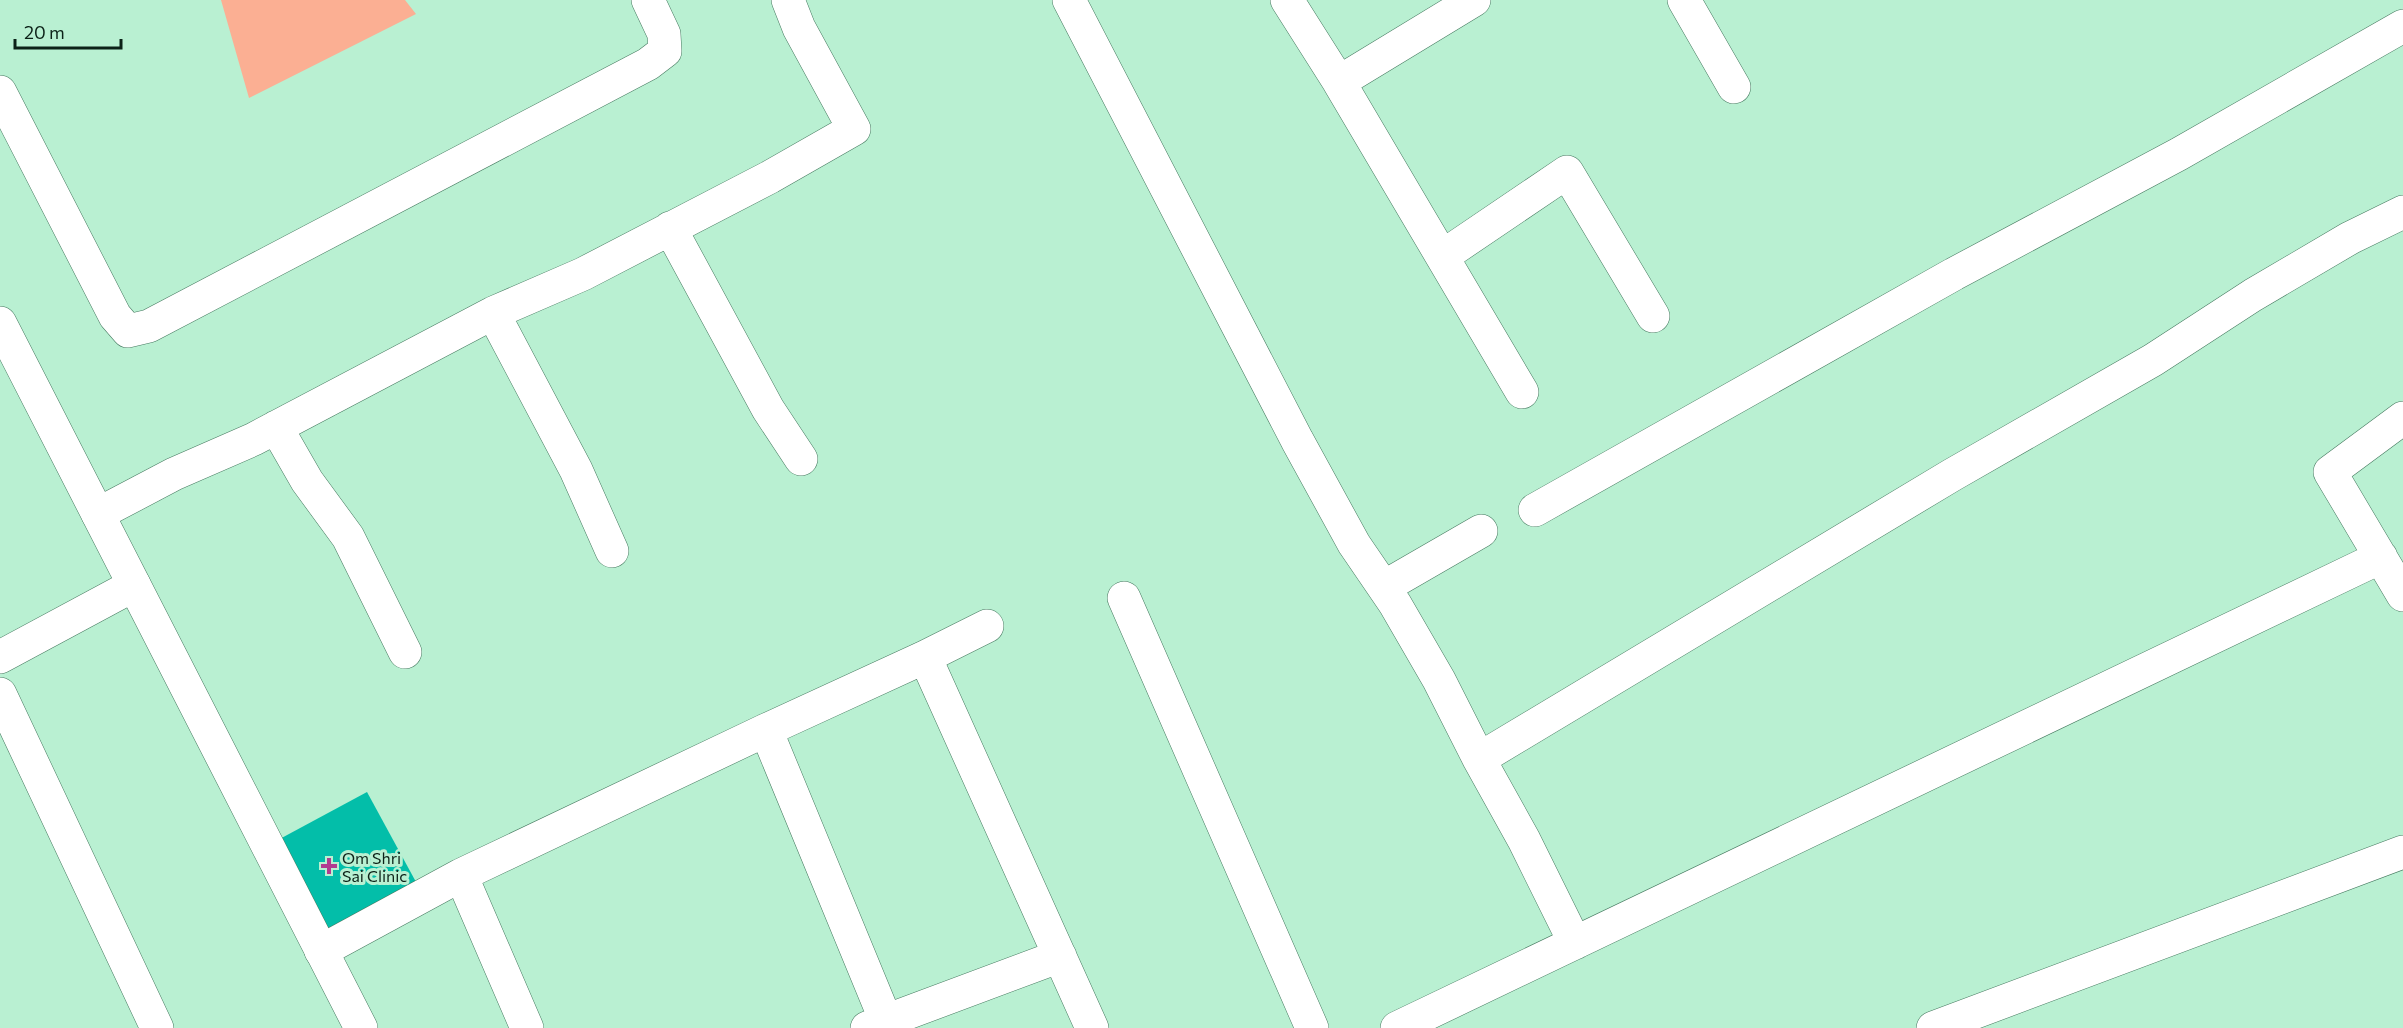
<svg xmlns="http://www.w3.org/2000/svg" width="2403" height="1028" viewBox="0 0 2403 1028" font-family="Commissioner,sans-serif">
<rect width="100%" height="100%" fill="#b9f0d2"/>
<path fill="#fbaf93" d="M221,0H405L416,14L249,98Z"/>
<path fill="#03bea9" d="M367,792L416,882L324,931L276,841Z"/>
<g fill="none" stroke-linecap="round" stroke-linejoin="round">
<g stroke="#467a60" stroke-width="34">
<path id="street" d="M1069,0L1297,440L1354,544L1395,604L1439,680L1479,759
M1287,0L1339,82L1522,392
M1684,0L1734,87
M1339,82L1474,0
M0,92L115,316L128,331L149,326L648,64L665,51L664,34L648,0
M670,228L768,409L801,459
M1443,256L1567,172L1653,316
M493,313L576,470L612,551
M2403,418L2330,472L2403,595
M276,427L307,481L348,537L405,652
M1535,510L1954,274L2179,154L2403,26
M98,514L174,474L254,439L493,313L583,274L770,177L854,129L799,28L788,0
M1384,587L1481,531
M1124,598L1312,1028
M0,657L134,585
M925,657L1092,1028
M0,694L157,1028
M766,730L886,1021
M461,875L527,1028
M1575,943L1524,840L1479,759L1952,475L2153,360L2253,295L2350,238L2403,212
M321,951L461,875L766,730L925,657L987,626
M867,1028L1060,956
M1397,1028L2381,557
M1933,1028L2403,852"/>
</g>
<g stroke="#467a60" stroke-width="34">
<path id="secondary" d="M0,323L361,1028"/>
</g>
<use href="#street" stroke="#fff" stroke-width="33"/>
<use href="#secondary" stroke="#fff" stroke-width="33"/>
</g>
<path fill="#b23b90" stroke="#b9f0d2" stroke-width="2" d="M326 857h6v6h6v6h-6v6h-6v-6h-6v-6h6z"/>
<g text-anchor="middle" dominant-baseline="central" stroke-width="6" stroke-linejoin="round" paint-order="stroke">
<g font-size="16" fill="#0c2218" stroke="#b9f0d2" text-anchor="start">
<text x="342" y="857">Om Shri<tspan x="342" dy="18">Sai Clinic</tspan></text>
</g>
</g>
<path d="M15 39v9h106v-9" fill="none" stroke="#0c2218" stroke-width="3"/>
<text x="24" y="39" font-size="18" fill="#0c2218" stroke="#b9f0d2" stroke-width="4.5" paint-order="stroke">20 m</text>
</svg>
